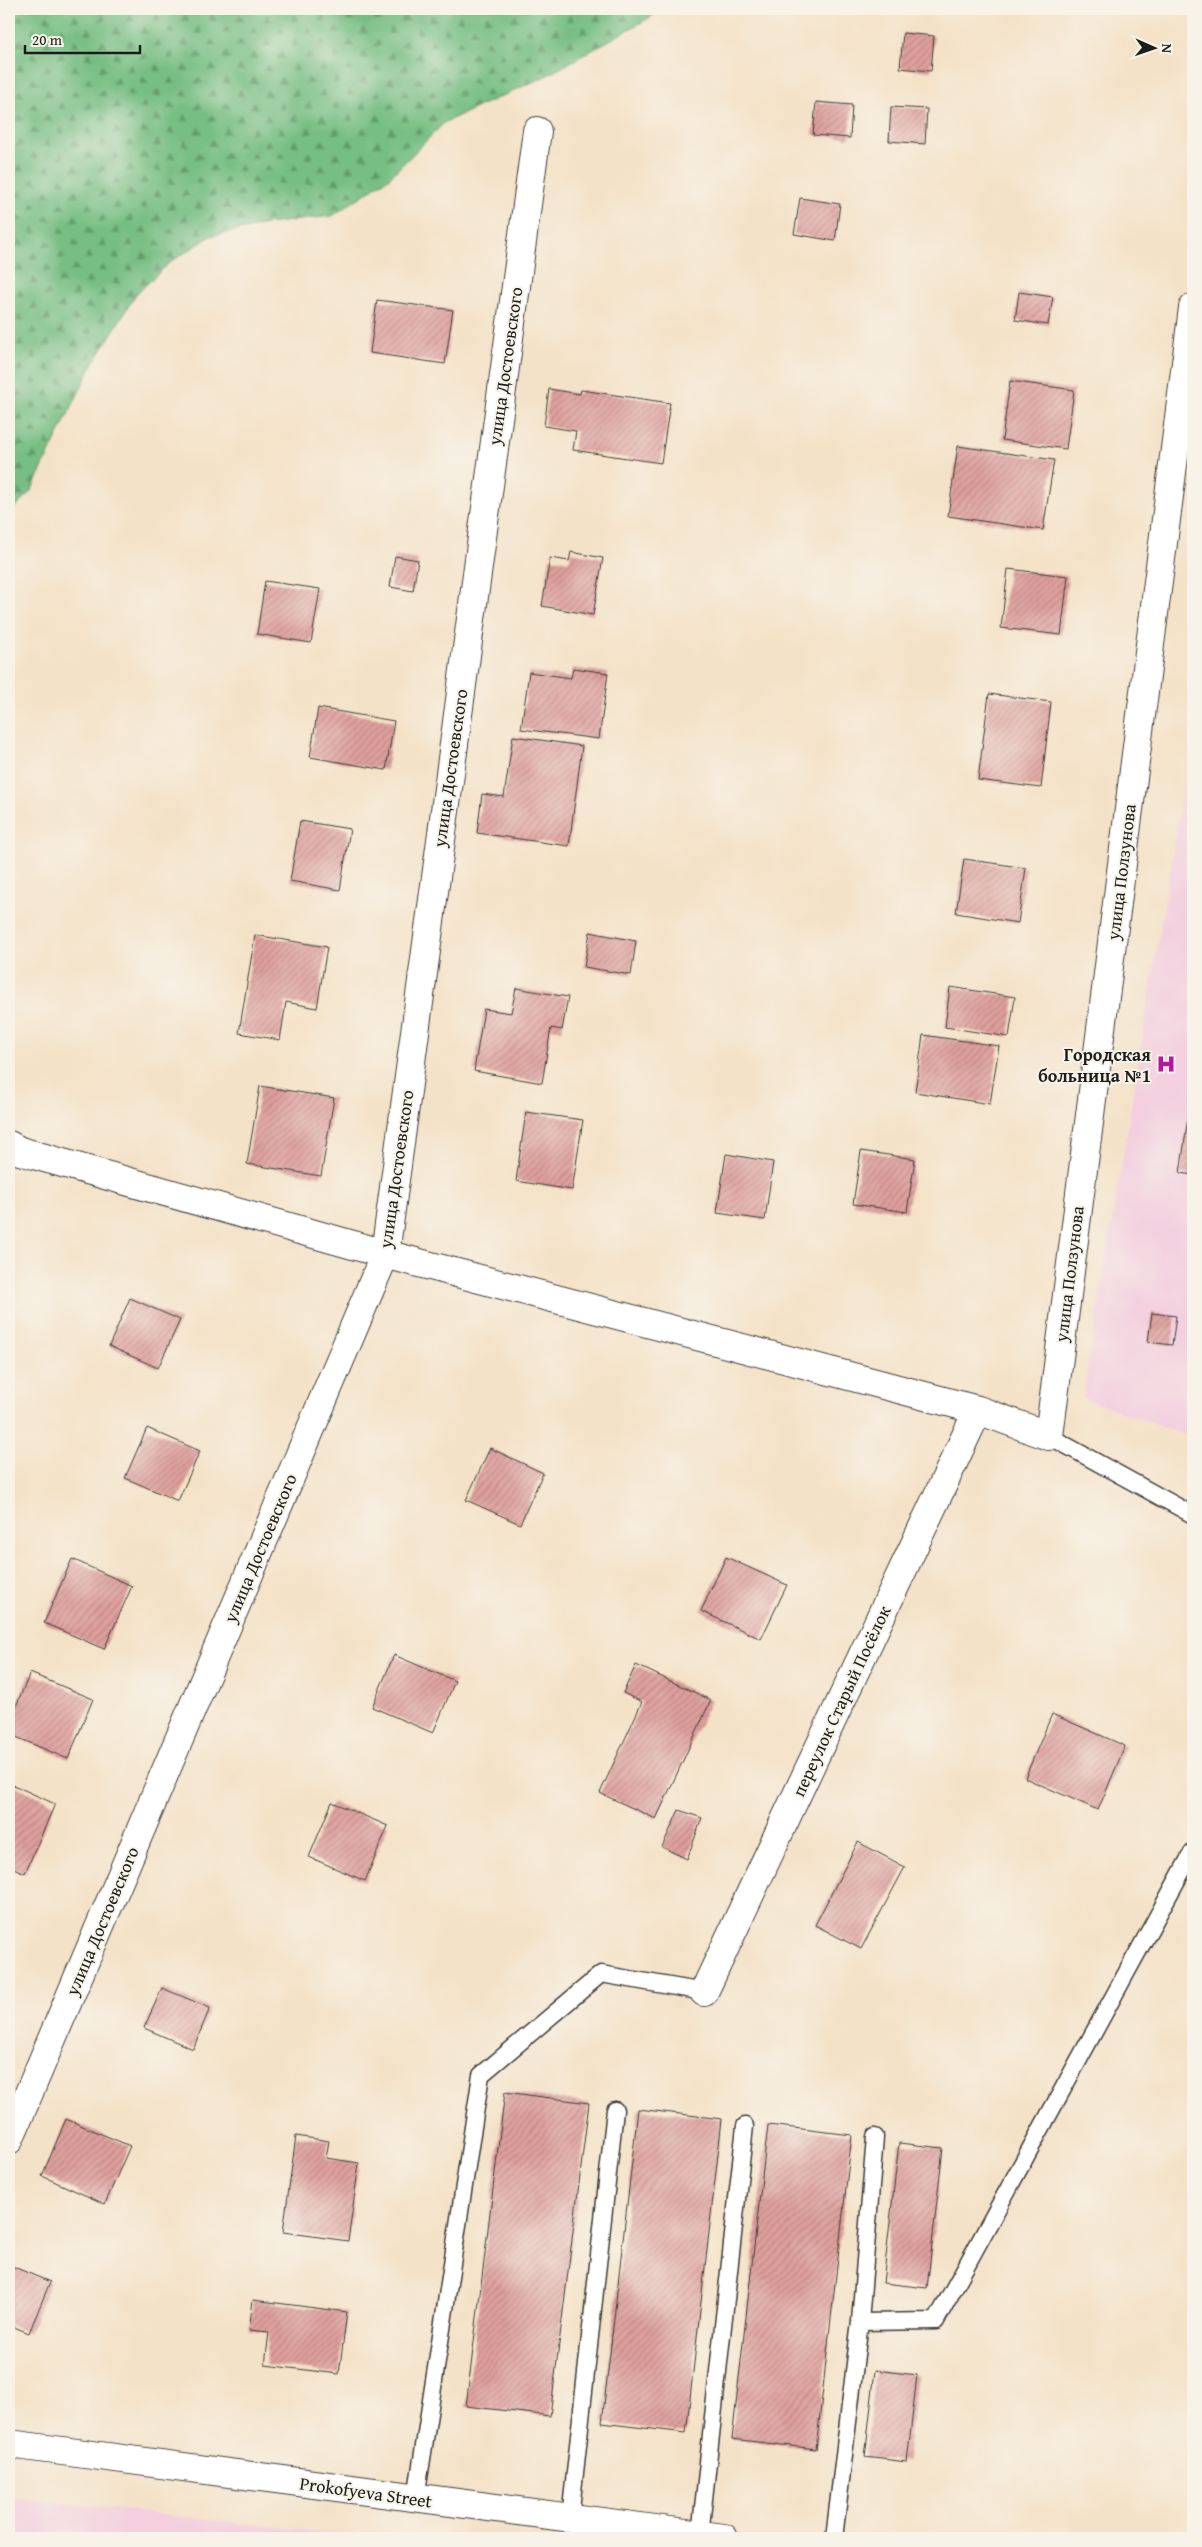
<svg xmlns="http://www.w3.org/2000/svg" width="1202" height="2547" viewBox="0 0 1202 2547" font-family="'Gentium Book Plus',serif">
<defs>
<pattern id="forest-firs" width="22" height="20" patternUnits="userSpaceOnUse" patternTransform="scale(1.25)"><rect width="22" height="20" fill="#76be83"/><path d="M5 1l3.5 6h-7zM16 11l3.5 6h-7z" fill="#609a6a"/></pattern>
<pattern id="building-hatch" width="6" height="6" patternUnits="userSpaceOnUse" patternTransform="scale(1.25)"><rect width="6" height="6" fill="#e0a19e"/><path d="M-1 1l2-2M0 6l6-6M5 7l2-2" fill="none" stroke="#b58280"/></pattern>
</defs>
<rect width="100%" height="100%" fill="#f7f3e8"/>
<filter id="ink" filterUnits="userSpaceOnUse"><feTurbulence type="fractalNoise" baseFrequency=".02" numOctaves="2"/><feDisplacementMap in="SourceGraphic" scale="10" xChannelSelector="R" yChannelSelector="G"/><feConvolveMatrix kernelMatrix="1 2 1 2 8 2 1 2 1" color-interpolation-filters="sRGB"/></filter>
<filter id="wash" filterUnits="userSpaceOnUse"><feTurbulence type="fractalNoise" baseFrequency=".0096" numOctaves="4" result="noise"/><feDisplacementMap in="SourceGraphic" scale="20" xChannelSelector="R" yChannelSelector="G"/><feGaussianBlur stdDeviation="1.12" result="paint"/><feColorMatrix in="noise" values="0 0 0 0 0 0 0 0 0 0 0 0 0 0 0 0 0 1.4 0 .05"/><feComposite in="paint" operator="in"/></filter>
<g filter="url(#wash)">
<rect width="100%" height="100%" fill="#f4e2c8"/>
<path fill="#f3cfdf" d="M1193,730V1438L1083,1398Z
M9,2497L373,2538H9Z"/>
<path fill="url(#forest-firs)" stroke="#496d50" d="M9,9H665L546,76L445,122L390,177L332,216L267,224L211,236L169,263L136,294L91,367L31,491L9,514Z"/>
<g id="blocks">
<path fill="url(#building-hatch)" d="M903,33L934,36L931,71L900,68Z
M816,102L852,105L850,138L813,135Z
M891,107L927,109L925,144L889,141Z
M800,198L840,204L835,241L794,234Z
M1019,292L1053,297L1048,325L1015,320Z
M377,300L453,310L445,364L370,353Z
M1010,381L1074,390L1066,449L1002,440Z
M549,389L580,394L581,390L670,403L661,463L573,450L576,431L544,426Z
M958,446L1054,460L1043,530L948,516Z
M571,552L603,558L593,615L542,606L550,558L569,561Z
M395,556L418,560L413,591L390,587Z
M1008,569L1068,576L1061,635L1001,628Z
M265,581L320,589L311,643L257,634Z
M573,668L608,673L599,739L521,729L529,672L571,678Z
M989,694L1051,702L1041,788L978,780Z
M318,708L394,721L386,770L310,757Z
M513,736L582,746L569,846L477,833L482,794L504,797Z
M300,821L350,829L340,890L290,881Z
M964,859L1026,868L1018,923L956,913Z
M590,932L636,941L631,975L584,967Z
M255,935L327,947L317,1008L286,1002L280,1040L239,1033Z
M950,987L1015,997L1009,1037L945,1027Z
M516,988L568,997L562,1030L551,1028L542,1083L474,1071L484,1009L511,1013Z
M923,1035L999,1046L990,1104L915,1092Z
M260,1086L334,1098L321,1176L247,1164Z
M1192,1091H1193V1175L1180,1173Z
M526,1112L583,1120L572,1190L516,1181Z
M861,1151L915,1159L907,1212L853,1204Z
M726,1154L773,1162L765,1220L717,1213Z
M130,1298L180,1320L158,1368L109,1346Z
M1152,1313L1176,1316L1172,1345L1148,1342Z
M147,1428L200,1451L178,1501L125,1478Z
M490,1448L543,1473L520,1524L466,1500Z
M726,1557L787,1585L761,1639L701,1611Z
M72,1559L132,1586L104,1649L44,1623Z
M394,1655L455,1681L433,1733L372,1707Z
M636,1665L711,1700L656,1819L600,1793L642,1702L623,1693Z
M30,1673L93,1699L68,1759L9,1734V1723Z
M1052,1714L1125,1746L1098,1810L1025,1778Z
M9,1783L55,1804L25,1873L9,1866Z
M332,1802L388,1826L365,1881L309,1857Z
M679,1810L702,1818L687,1859L662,1847Z
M858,1842L905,1867L861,1949L815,1925Z
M162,1988L210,2008L193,2049L144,2028Z
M505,2092L589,2103L550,2416L466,2406Z
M638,2109L722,2119L686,2433L602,2423Z
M66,2119L130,2146L105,2204L42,2176Z
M768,2125L852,2135L816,2449L732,2439Z
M296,2136L329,2141L326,2158L359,2163L348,2241L283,2232Z
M899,2143L943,2148L927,2288L883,2283Z
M9,2265L50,2282L29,2333L9,2325Z
M253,2300L347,2312L339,2374L265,2365L269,2332L249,2330Z
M875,2370L917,2375L907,2462L865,2457Z"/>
</g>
</g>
<g filter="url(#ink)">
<use href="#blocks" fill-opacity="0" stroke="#3c3a36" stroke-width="1"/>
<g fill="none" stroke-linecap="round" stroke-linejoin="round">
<g stroke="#3c3a36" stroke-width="19">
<path id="service" d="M1049,1436L1193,1515
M860,2322L936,2321L1193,1851
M416,2498L481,2075L601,1974L704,1992
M570,2518L615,2110
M700,2535L745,2126
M834,2538L860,2322L875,2137"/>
</g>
<g stroke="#3c3a36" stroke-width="30">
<path id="minor" d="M9,1145L20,1151L385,1254L978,1410L1049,1436L1193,308
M704,1992L978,1410
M9,2140L385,1254L537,131
M9,2444L724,2538"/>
</g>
<use href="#service" stroke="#fff" stroke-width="16"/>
<use href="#minor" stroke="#fff" stroke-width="28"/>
</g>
</g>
<defs>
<g id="hospital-bare" transform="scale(1.5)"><path d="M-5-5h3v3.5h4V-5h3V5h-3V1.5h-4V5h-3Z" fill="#b5179e" stroke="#f7f3e8" stroke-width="2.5" paint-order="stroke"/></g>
</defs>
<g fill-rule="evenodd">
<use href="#hospital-bare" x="1166" y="1064"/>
</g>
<g text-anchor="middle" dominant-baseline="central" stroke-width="4" stroke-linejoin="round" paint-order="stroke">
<g font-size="18" fill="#1c1c1c" stroke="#f7f3e8">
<text transform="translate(505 366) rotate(-82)">улица Достоевского</text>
<text transform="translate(450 768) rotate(-82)">улица Достоевского</text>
<text transform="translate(1121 872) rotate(-83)">улица Ползунова</text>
<text transform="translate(396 1169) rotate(-82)">улица Достоевского</text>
<text transform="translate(1069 1274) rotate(-83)">улица Ползунова</text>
<text transform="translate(260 1548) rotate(-67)">улица Достоевского</text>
<text transform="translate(841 1701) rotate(-65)">переулок Старый Посёлок</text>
<text transform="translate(102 1921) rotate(-67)">улица Достоевского</text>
<text transform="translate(366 2492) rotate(8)">Prokofyeva Street</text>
</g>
<g font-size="18" font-weight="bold" fill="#1c1c1c" stroke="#f7f3e8" text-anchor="end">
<text x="1151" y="1054">Городская<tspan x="1151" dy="21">больница №1</tspan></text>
</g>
</g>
<rect width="1202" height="2547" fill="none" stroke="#f7f3e8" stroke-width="30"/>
<g transform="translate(1154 48) rotate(92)" stroke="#f7f3e8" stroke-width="4" paint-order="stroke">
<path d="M0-4L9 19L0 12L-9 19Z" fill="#1c1c1c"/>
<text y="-8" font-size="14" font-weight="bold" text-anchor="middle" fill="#1c1c1c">N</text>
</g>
<path d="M25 45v8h115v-8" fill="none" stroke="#1c1c1c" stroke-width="2.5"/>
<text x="32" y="45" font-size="15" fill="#1c1c1c" stroke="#f7f3e8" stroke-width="4" paint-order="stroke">20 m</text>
</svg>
